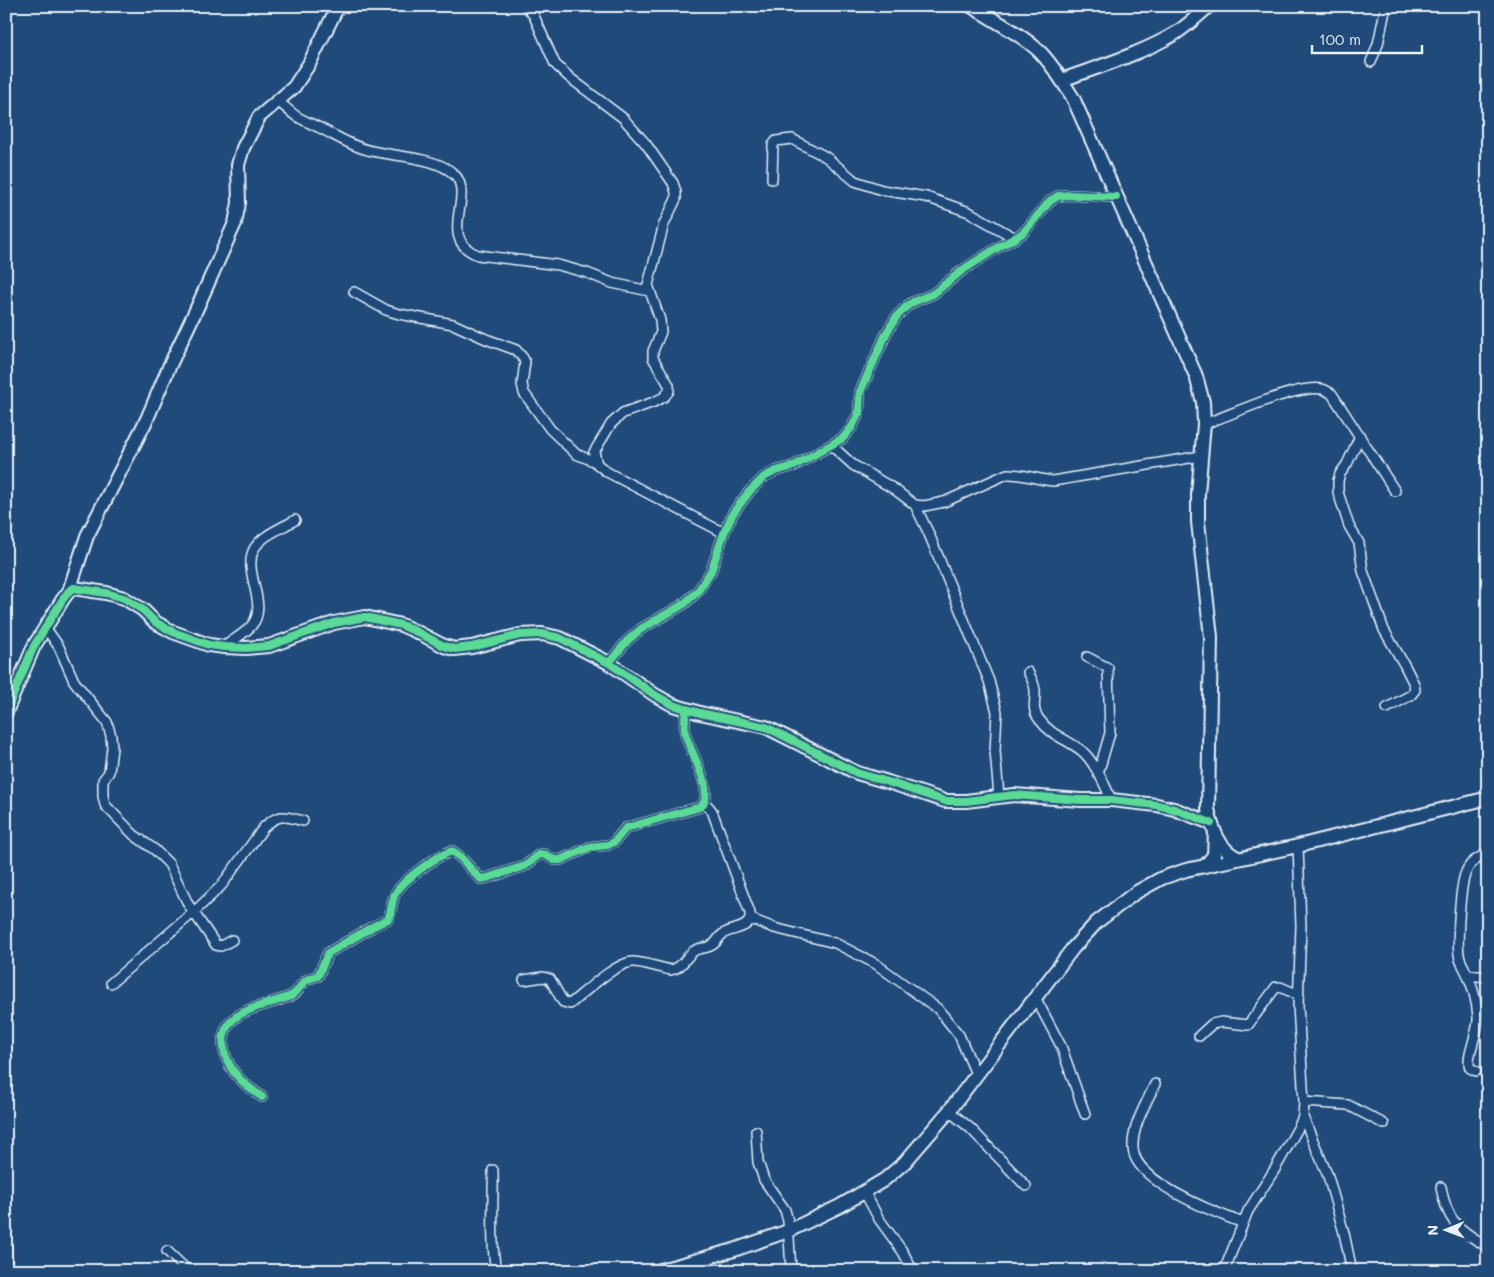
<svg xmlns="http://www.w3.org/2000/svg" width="1494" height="1277" viewBox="0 0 1494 1277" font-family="Mali,sans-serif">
<rect width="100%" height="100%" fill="#1f4a7a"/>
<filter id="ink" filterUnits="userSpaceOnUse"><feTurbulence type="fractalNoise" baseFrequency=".02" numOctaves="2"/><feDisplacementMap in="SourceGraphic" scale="10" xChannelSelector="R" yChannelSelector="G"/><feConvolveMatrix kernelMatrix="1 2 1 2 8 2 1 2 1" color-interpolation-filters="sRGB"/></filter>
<g filter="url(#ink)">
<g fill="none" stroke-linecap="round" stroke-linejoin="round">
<g stroke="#e8f1f8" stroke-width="12">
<path id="street" d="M526,6L534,16L555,64L570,78L623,118L646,144L673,183L676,192V199L664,224L648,285L660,320L661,332L653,351V358L669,385V391L664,397L654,402L623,413L611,424L594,452L597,464L607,472L724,533
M1371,62L1378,44L1386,6
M278,101C284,106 290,112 296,116C304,121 312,124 320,128C336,136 351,146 368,150C392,157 437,156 455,175C475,197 436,239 478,255L558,265L587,273L612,283L649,291
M772,179L773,145L776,141L792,139L826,157L855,181L882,190L926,197L969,212L1015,238
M354,292L386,310L399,314L453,324L486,339L516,350L523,358L525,362L522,384L524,393L550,429L576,454L596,462
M1204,424C1231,415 1296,384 1322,389C1326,390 1329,392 1332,394L1395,491
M1360,436L1347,464L1340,474L1338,481V492L1349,526L1359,543L1363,571L1384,630L1405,666L1414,684L1415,690L1411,695L1387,708
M831,445L853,465L894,489L915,505L924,506L944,502L1007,474C1023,473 1037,480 1053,481L1201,456
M915,505L929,534L989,681L997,712L995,751L999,796
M45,627L59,647L74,681L107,722L111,736L112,748L109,772L103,780V796L105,805L134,835L155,850L169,864L188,904L216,945L221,946L232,940
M224,647C232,640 245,634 252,625C269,604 242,572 254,549C262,535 282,528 295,520
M1087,657L1108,668L1110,733L1098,774
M609,663L627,641L641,629L684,604L698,591L711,571L724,533L733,513L749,492L764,477L776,471L794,466L843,438L852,427L859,413L860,392L887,332L897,316L906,307L913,302L933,294L964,269L1002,245L1015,238L1024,232L1050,201L1058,196L1070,195L1116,197
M1028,672C1031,677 1034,683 1035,690C1036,701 1031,709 1039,719C1051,736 1067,739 1082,751C1093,760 1106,786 1111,800
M751,919L774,928L835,943L876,964L938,1009L959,1035L976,1074
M1468,975L1488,977
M524,980L543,977L550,979L563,1002L570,1004C585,992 614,964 632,962C639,961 662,968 670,970C683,968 685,957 694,951C699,947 707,949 712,945C717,943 718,937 723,934C733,927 752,930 750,913L712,811L708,806L704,804
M111,983L194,912L221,886L264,827C279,813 285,816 303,821
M1035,997L1061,1046L1085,1114
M1199,1036L1212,1024L1221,1022L1248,1025L1276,987H1280L1299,995
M1476,1071L1470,1068C1465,1058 1479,1032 1478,1017C1477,1004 1473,988 1468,976C1466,970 1462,965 1460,959C1456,946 1460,885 1466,872C1470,862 1478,858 1488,853
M1155,1084C1146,1104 1132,1126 1133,1148C1134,1182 1216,1213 1243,1223
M262,1097C245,1085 231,1074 225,1054C213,1010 262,1008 291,996C298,993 300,984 307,980C310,978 314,977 318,976L328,953L372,927L388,919C391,912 392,903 394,896C401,881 436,856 452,851C464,858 470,870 481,879L487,878L525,866L540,854L546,855L554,860H560L590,847L608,845L614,842L626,828L700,807C718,794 688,749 685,733C684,725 685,717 686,709
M1304,1102L1348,1105L1384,1124
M949,1111L970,1128L1026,1186
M1303,1117L1328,1176L1344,1233L1352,1271
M756,1131L758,1162L764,1180L785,1210L788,1221L791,1271
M493,1170C494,1203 490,1238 496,1271
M1441,1187C1447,1222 1459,1230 1488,1247
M865,1193L879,1219L903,1252L913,1271
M6,1247L7,1271
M167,1251L188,1271
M1224,1271L1248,1211L1275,1169L1298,1128L1303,1117L1304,1102L1298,1006L1301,926L1298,846"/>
</g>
<g stroke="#e8f1f8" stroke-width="16">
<path id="secondary" d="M971,6C993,20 1020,33 1039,51C1053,65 1063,82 1073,98L1196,376L1203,402L1204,424L1198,494V522L1211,637L1208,809C1212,828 1219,850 1238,858
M1062,80C1100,66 1141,54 1176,33C1188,25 1199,15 1209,6
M69,591L87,536L147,419L169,367L196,310L235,223L239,203L238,165L243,148L259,117L294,87L309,64L338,6
M6,712L34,646L63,599L69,591L74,588L106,593L124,598L143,610L155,622L173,632L209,645L224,647L246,648L269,646L334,623L365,617L401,625L417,632L444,646L454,649L472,647L520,635L542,634L560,638L609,663L655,695L673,705L700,713L766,727L857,773L888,782L945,801H966L1014,795L1080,800H1111L1157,805L1174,809L1211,823
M1205,866L1214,855L1215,832
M657,1271L734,1250L788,1231L840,1206L884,1180L905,1162L949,1111L1073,948L1097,922L1135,893L1162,878L1186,870L1298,846L1488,798"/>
</g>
<use href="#street" stroke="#1f4a7a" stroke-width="9"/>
<use href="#secondary" stroke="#1f4a7a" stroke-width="12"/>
<g stroke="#1f4a7a" stroke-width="11">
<path id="cycleway" d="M609,663L627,641L641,629L684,604L698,591L711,571L724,533L733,513L749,492L764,477L776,471L794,466L843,438L852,427L859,413L860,392L887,332L897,316L906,307L913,302L933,294L964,269L1002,245L1015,238L1024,232L1050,201L1058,196L1070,195L1116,197
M6,712L34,646L63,599L69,591L74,588L106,593L124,598L143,610L155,622L173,632L209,645L224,647L246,648L269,646L334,623L365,617L401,625L417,632L444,646L454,649L472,647L520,635L542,634L560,638L609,663L655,695L673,705L700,713L766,727L857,773L888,782L945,801H966L1014,795L1080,800H1111L1157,805L1174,809L1211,823
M262,1097C245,1085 231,1074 225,1054C213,1010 262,1008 291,996C298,993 300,984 307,980C310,978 314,977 318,976L328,953L372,927L388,919C391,912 392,903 394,896C401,881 436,856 452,851C464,858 470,870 481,879L487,878L525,866L540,854L546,855L554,860H560L590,847L608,845L614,842L626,828L700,807C718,794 688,749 685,733C684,725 685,717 686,709"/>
</g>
<use href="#cycleway" stroke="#5adb95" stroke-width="8"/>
</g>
</g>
<rect width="1494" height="1277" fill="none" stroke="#1f4a7a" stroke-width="25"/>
<rect x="12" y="12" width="1469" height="1252" fill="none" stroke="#e8f1f8" stroke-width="2" filter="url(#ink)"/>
<g transform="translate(1446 1230) rotate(269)" stroke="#1f4a7a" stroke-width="4" paint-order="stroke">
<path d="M0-4L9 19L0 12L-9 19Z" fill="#e8f1f8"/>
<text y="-8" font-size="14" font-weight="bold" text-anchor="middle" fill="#e8f1f8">N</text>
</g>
<path d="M1312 45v8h110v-8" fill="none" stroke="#e8f1f8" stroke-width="2.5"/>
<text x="1319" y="45" font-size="15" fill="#e8f1f8" stroke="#1f4a7a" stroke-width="4" paint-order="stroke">100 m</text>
</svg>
